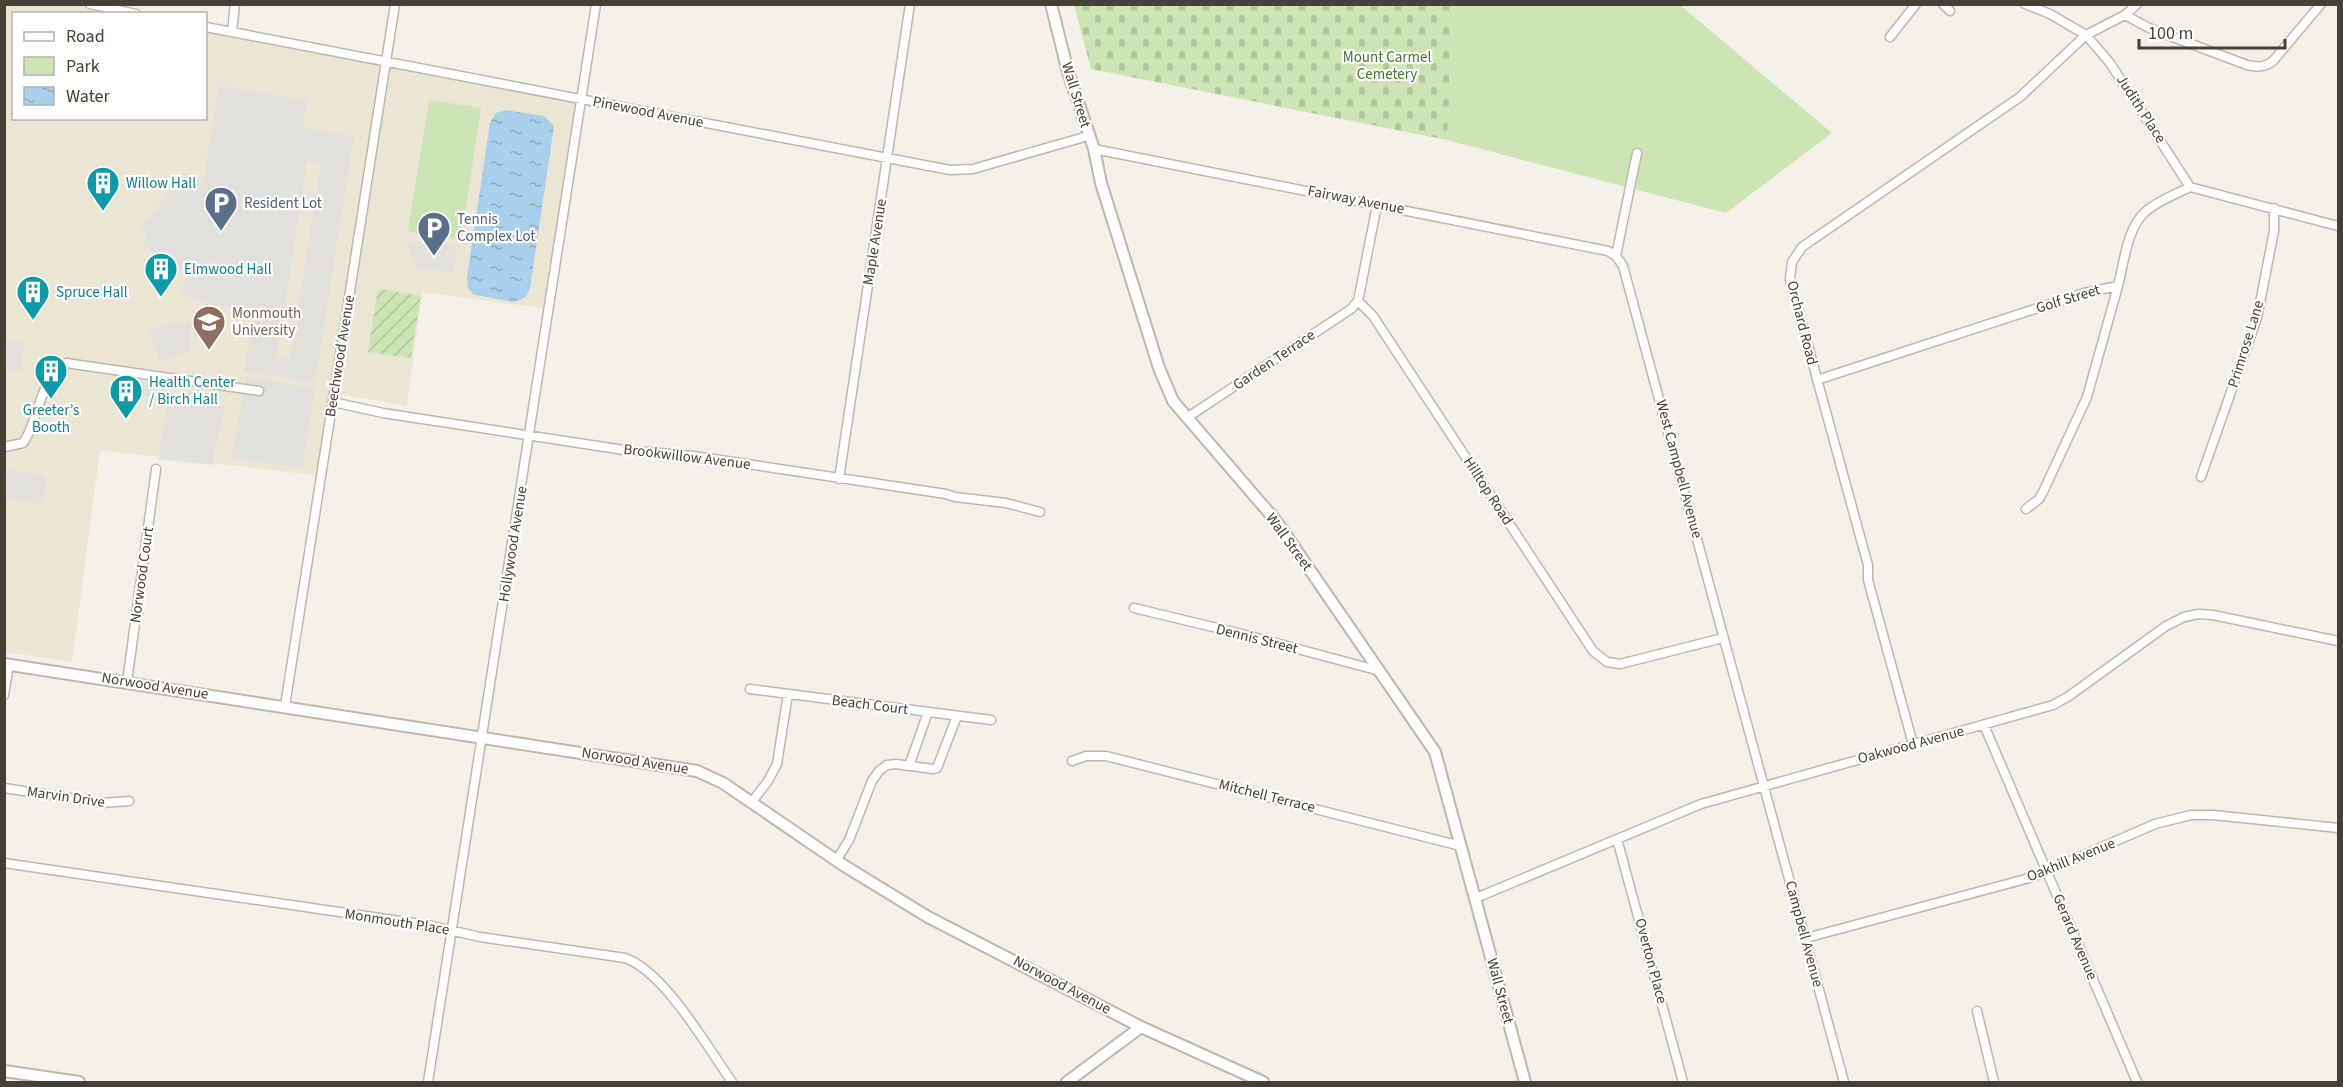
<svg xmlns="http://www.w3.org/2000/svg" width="2343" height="1087" viewBox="0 0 2343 1087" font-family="'Source Sans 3',sans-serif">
<defs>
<pattern id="cemetery-stones" width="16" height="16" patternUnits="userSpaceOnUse" patternTransform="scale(1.5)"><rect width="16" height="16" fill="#cde5b4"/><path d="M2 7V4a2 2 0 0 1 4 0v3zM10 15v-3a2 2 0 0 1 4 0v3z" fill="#b1c69b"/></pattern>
<pattern id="garden-furrows" width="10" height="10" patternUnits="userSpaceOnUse" patternTransform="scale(1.5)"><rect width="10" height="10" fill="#cde5b4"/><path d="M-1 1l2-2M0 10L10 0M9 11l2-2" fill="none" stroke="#b1c69b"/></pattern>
<pattern id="water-ripples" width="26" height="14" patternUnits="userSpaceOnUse" patternTransform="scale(1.5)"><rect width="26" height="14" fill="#a9cfec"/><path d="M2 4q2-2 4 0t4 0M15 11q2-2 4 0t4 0" fill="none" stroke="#8baac0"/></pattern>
</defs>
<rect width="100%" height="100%" fill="#f3f0e9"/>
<path fill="#ebe5d3" d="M4,5H97L143,13L14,14V118H206V26L581,99L549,309L422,292L407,406L335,393L322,476L100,450L72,662L5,652Z"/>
<path fill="#cde5b4" d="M1454,4L1680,5L1832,133L1726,213L1447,140Z
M429,100L481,108L461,239L408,231Z"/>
<path fill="url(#cemetery-stones)" d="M1074,5H1454L1447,140L1091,69Z"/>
<path fill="url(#garden-furrows)" d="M378,289L421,296L411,358L368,352Z"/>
<path fill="#e2e0dd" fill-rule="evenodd" d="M219,86L307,100L303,127L354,136L315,383L244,372L254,311L216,305L179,294L187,277L143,244L148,235L140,229L186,172L203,185ZM307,161L321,163L290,359L277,357Z
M426,241L458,246L453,272L417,269L406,244Z
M181,321H192L189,343L191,350L160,361L149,331Z
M5,339L24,342L21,371L5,368Z
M246,376L315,388L302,469L232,457Z
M118,379L173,387L157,398L134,394Z
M169,397L225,406L212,465L158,459Z
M5,470L46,475L43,504L5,499Z"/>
<path fill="url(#water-ripples)" d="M505,110L544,116L554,126L530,288L526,297L514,302L481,296L473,294L468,288L467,277L490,123L496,113Z"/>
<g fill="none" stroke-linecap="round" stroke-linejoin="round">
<g stroke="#beb8ac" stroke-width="11">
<path id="minor" d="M90,4L136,14
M1943,4L1950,11
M2025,4L2050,14L2086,35L2110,63L2190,187
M2125,15L2149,28L2247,65C2258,67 2264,68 2273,61L2321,4
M206,27L950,170L973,169L1088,136
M232,32L235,4
M1890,37L1916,4
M1094,149L1608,251L1616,256
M1637,153L1616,256L1623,266L1844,1082
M1377,205L1358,301L1373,316L1593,651L1607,662L1620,664L1723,638
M1817,380L2084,293L2118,286C2124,263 2127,228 2145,212C2157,201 2176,194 2190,187L2338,226
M333,402L383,413L624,450L694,456L946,494L955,497L1006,503L1040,512
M1188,417L1351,309L1358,301
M4,447L23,443C39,421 41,373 66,363L259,391
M2201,477L2257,318L2274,231V208
M839,479L910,4
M2026,509L2039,499L2043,492L2087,397L2118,286
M1134,608L1242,634L1380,671
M127,682L156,469
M750,689L991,720
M4,695L9,664
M285,706L395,4
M1984,725L2137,1082
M1913,744L1868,580V565L1861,540L1790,280L1792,262L1802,247L2020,97L2086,35L2125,15L2137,4
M1072,761L1086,756H1106L1461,846
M909,766L928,712
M4,788L102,803L129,801
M751,803L768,781L777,764L788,694
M1617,839L1683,1082
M836,861L849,840L872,781L879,771L887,765L896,764L933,769L937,768L957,716
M4,863L428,925L480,937L625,958C664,971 708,1048 732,1082
M1476,898L1701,804L2053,705L2069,696L2166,626L2184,617L2198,614L2213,615L2338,641
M1806,938L2033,877L2155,824L2191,815H2213L2338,828
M1977,1011L1994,1082
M428,1082L596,4"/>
</g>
<g stroke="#beb8ac" stroke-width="14">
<path id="tertiary" d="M1051,4L1068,72L1094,149L1101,183L1159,368L1173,401L1277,522L1435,752L1525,1082
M4,664L697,771L723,783L843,865L928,917L1141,1027L1263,1082
M4,1071L79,1082
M1067,1082L1141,1027"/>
</g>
<use href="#minor" stroke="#fff" stroke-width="8"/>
<use href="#tertiary" stroke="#fff" stroke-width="10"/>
</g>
<defs>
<g id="building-pin" transform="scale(1.725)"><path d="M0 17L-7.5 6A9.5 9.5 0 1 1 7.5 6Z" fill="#0f9aa8" stroke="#fff"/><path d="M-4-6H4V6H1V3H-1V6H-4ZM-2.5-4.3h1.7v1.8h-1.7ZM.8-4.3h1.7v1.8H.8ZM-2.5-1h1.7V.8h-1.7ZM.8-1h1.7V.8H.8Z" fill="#fff"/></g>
<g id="parking-pin" transform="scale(1.725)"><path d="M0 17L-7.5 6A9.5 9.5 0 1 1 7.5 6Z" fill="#5c6f8a" stroke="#fff"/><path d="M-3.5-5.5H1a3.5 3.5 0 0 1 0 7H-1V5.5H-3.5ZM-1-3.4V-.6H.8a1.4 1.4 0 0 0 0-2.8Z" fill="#fff"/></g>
<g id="university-pin" transform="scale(1.725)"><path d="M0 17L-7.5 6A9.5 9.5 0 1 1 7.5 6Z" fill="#8d6e63" stroke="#fff"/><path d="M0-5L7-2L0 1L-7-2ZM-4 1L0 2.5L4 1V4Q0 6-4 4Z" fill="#fff"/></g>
</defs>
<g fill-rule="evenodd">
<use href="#building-pin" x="103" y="183"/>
<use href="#parking-pin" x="221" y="203"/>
<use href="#parking-pin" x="434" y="228"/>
<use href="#building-pin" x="161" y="269"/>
<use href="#building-pin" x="33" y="292"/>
<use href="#university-pin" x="209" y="322"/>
<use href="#building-pin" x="51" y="371"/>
<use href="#building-pin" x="126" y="391"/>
</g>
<g text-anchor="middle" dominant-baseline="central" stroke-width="4.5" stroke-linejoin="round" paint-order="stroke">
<g font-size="15" fill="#47752e" stroke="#fff">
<text x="1387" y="57">Mount Carmel<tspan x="1387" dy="17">Cemetery</tspan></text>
</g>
<g font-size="15" fill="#464137" stroke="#fff">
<text transform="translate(1076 95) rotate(73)">Wall Street</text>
<text transform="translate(2141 109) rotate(57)">Judith Place</text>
<text transform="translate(648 112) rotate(11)">Pinewood Avenue</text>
<text transform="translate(1356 200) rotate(11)">Fairway Avenue</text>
<text transform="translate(875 242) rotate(-81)">Maple Avenue</text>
<text transform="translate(2068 299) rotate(-17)">Golf Street</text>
<text transform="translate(1802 323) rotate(76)">Orchard Road</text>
<text transform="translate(2246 344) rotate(-73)">Primrose Lane</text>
<text transform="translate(340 356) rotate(-81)">Beechwood Avenue</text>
<text transform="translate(1274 360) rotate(-34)">Garden Terrace</text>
<text transform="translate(687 457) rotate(7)">Brookwillow Avenue</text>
<text transform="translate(1679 469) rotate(75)">West Campbell Avenue</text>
<text transform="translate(1488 491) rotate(57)">Hilltop Road</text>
<text transform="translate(1289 542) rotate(54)">Wall Street</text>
<text transform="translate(513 544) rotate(-81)">Hollywood Avenue</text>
<text transform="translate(142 575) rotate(-82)">Norwood Court</text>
<text transform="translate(1257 639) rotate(14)">Dennis Street</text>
<text transform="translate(155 686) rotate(9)">Norwood Avenue</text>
<text transform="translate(870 705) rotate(7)">Beach Court</text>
<text transform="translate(1911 745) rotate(-15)">Oakwood Avenue</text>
<text transform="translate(635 761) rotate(9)">Norwood Avenue</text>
<text transform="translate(1267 796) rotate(14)">Mitchell Terrace</text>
<text transform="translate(66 797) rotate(8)">Marvin Drive</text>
<text transform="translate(2071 860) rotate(-22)">Oakhill Avenue</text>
<text transform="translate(397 922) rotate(9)">Monmouth Place</text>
<text transform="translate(1804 934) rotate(75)">Campbell Avenue</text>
<text transform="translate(2075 937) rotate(67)">Gerard Avenue</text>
<text transform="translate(1651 961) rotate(75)">Overton Place</text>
<text transform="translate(1062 985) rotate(28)">Norwood Avenue</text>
<text transform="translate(1500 991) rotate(75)">Wall Street</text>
</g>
<g font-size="15" fill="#0d838f" stroke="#fff" text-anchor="start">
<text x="126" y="183">Willow Hall</text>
<text x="184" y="269">Elmwood Hall</text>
<text x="56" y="292">Spruce Hall</text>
<text x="149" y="382">Health Center<tspan x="149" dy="17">/ Birch Hall</tspan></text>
<text x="51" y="410" text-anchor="middle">Greeter’s<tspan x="51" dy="17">Booth</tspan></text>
</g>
<g font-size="15" fill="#4e5e75" stroke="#fff" text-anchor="start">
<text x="244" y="203">Resident Lot</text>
<text x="457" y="219">Tennis<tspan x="457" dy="17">Complex Lot</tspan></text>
</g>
<g font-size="15" fill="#785e54" stroke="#fff" text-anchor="start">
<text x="232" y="313">Monmouth<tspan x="232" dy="17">University</tspan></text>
</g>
</g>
<rect width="2343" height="1087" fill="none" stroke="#464137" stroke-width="12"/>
<rect x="12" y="12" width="195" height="108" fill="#ffffff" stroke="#b5b3af" stroke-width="1.5"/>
<rect x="24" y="32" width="30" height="9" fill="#ffffff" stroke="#b5b3af" stroke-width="1.5"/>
<text x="66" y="42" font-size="18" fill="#464137">Road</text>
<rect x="24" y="57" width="30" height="18" fill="#cde5b4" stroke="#b5b3af" stroke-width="1.5"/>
<text x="66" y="72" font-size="18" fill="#464137">Park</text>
<rect x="24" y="87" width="30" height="18" fill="url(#water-ripples)" stroke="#b5b3af" stroke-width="1.5"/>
<text x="66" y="102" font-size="18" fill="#464137">Water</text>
<path d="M2139 39v9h146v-9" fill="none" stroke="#464137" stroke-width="3"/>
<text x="2148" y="39" font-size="18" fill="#464137" stroke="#ffffff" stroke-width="4.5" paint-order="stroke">100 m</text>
</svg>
